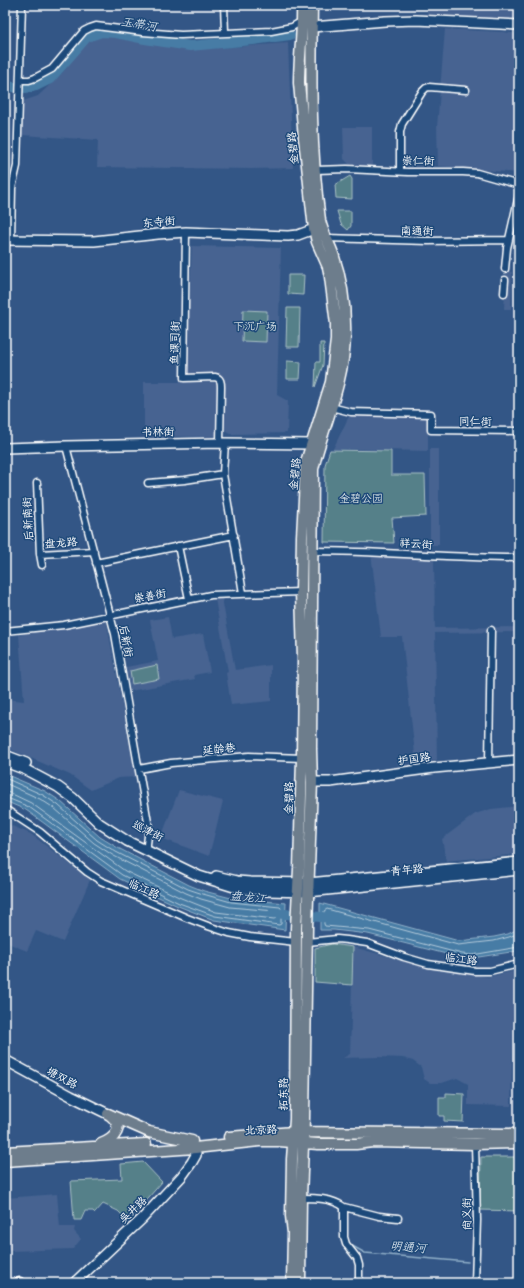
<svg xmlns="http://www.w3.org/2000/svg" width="524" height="1288" viewBox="0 0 524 1288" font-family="Sriracha,'LXGW WenKai TC',sans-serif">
<rect width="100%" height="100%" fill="#335686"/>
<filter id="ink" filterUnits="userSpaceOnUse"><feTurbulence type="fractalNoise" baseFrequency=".025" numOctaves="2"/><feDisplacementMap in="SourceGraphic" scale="8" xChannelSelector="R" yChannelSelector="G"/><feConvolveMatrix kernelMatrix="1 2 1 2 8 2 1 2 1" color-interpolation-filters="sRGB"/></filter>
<g filter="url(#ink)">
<path fill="#466391" d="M426,5H519V20L427,14Z
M445,29L504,32L519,34V173L438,166L437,127Z
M97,37H114L121,39L188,50L288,43L293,168L252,169L97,167L98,140L22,135L23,101L38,96L62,73L77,52L87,42Z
M343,127H372V165H350L344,159Z
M192,246L281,248L277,395L288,401L287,433L232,434L226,431L223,424V377L186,375Z
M506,271L512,272L511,309H504Z
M144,382H218V437L144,436Z
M352,410H428V451L333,449Z
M430,449H439V545H430Z
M371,553L434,557L435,628L519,627V632L435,633L437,760L416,763L402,637H381Z
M222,598L235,670L271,665V701L231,705L226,673L228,672L215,599Z
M168,617L172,639L203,634L210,672L194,675L195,679L130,691L126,667L158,661L150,620Z
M106,619L136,777L119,778L91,790L70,775L5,747V699L24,701L19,635Z
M179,790L223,801L209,856L161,838Z
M519,806V854L446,861L442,839L475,814L491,809Z
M5,823L31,834L90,880L63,942L36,931L27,951L5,942Z
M353,947L438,970L488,977L514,971L511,1106L468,1105V1084L457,1078L442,1083H430L424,1079L421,1067L413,1061L403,1058L378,1057L343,1058L350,1054Z
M57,1194L60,1227H75L74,1231L81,1239L73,1249L9,1251L5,1240V1198Z"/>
<path fill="#548089" stroke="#aac0c4" d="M350,176L352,179V199L336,198L335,185Z
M337,211H351V226L348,230L341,224Z
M288,275H304L303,295L288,294Z
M287,308H300L299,347H286Z
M243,310L267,311L266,342L242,341Z
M320,343H324L323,365L315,387L316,362H320Z
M287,361L301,362L300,379H287Z
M330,450L391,451V475H425L426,516L392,518L394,543L324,542L325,465Z
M157,665L159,679L132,684L130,671Z
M332,944L353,947L352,985L315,982V948Z
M446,1093L464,1094L463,1122L444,1121V1116H439V1097H446Z
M481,1157H519V1211L480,1210Z
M143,1162L162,1182L128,1221L118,1211L103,1204L95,1213L93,1211H85L81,1220H74L71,1181L122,1179L121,1164Z"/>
<path fill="#477ca5" stroke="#91b0c9" d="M5,774L45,791L60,801L100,837L118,848L189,885L204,891L231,898L286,903L285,930L214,920L178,906L120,879L26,810L5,801Z
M320,903L459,941L494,937L508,934L518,929L517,951L466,959L368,934L334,930H320Z"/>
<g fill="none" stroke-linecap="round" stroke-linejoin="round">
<path stroke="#b5cbdb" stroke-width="1" d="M5,778L43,795L58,805L97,840L116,852L188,889L203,894L231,902L280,907L281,908V924L279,925L215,916L179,903L122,875L29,807L5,797
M5,783L40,799L54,808L94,843L114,856L186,893L201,899L230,907L275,911L276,913V918L274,919L216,912L181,898L125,871L31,803L10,793L5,792
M519,933L509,937L494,941L458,945L327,909L324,911V924L325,926L369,930L462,954L472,955L519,947"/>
<path stroke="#91b0c9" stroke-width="1.5" d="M349,1244L365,1253L468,1262"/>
<path stroke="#477ca5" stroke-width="10" d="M5,85L13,87L25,88L36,86L50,79L87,37L102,32L116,33L145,39L190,46L253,40L290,35
M273,913L333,918"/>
<g stroke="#fff" stroke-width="9">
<path id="street" d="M224,5L225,32
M20,80H29L35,78L52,69L84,31L90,28L96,26L143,32L181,35L271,31L292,27L302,21
M315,170L347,169L408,172H463L477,173L519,185
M400,171V132L402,124L422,92L426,88L429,87L466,90
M186,232L184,378L215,377C221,378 221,383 221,387L220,443
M326,238L428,241L508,240
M11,241L12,188L17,166L22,5
M505,269L507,248L519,195
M504,293L505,280
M331,407L351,412L431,414V430L519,431
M225,443L223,474L243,593
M66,446L115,634L149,828L147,844
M37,483L40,554
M148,483L185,480L223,474
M178,546L189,599
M312,551C381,551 450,558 519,558
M96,563L234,535
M42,565L40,554L94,551
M5,631L64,625L211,595L301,592
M489,762L491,630
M139,769L171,763L249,756L302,758
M5,809L40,832L87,872L101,881L187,918L208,926L229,933L250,937L296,942
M307,942L337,939L347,940L367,943L404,957L428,964L475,971H490L519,964
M475,1144L477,1220L475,1283
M301,1198C315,1198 332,1198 344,1207V1237L346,1244L357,1258L359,1265V1283
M344,1207L379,1216L398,1218
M15,1283L20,1281L22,1283"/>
</g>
<g stroke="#fff" stroke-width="12">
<path id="secondary" d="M312,27L385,21L416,20L519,25
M5,240L94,241L158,234L186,232L288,236L298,235L314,229
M5,448L66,446L220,443L312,444
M5,755L26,763
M5,762L26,770L58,787L73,798L99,823L127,841L199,876L234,887L267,891L308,892L519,870
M312,782H330L434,768L519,760
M216,876L237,881L250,882L309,883L519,862
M5,1060L71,1096L108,1114
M74,1283L142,1219L182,1176L192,1162L196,1155L195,1148"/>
</g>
<g stroke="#fff" stroke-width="13">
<path id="primary" d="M108,1114L149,1132L192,1141
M229,1137L293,1132L519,1134
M101,1144C115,1139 125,1127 110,1115
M5,1152L146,1144
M5,1161L195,1148L259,1141H279L318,1144H356L373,1142L475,1144L519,1143
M292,1283L293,1233L291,1216L292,1159L295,1119L296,928L299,868L302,758L303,658L301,592L302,536L306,462L331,382L336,340V324L330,277L328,267L317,242L314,229L304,138L299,83C299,57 303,31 302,5
M300,1283L301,1198L304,1119L307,928L312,782L311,749L313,469L316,457C327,418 344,378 345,337C346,309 342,280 333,254C329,242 322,232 320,220C310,149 311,76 312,5"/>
</g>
<use href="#street" stroke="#1f4a7a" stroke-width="6"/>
<use href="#secondary" stroke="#1f4a7a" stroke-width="9"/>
<use href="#primary" stroke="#6d7d8c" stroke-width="10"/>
</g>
</g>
<g text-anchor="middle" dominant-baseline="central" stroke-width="3" stroke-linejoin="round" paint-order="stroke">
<g font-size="11" fill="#fff" stroke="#1f4a7a">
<text transform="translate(293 148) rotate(-95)">金碧路</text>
<text transform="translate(418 161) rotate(1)">崇仁街</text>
<text transform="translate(159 222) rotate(-5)">东寺街</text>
<text transform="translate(417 231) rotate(1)">南通街</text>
<text transform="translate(175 343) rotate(-89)">鱼课司街</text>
<text x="475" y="421">同仁街</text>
<text transform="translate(158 432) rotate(-1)">书林街</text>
<text transform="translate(295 474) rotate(-84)">金碧路</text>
<text transform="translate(28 519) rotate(-93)">后新南街</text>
<text transform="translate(61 543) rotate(-4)">盘龙路</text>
<text transform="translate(416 544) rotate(4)">祥云街</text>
<text transform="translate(150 596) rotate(-11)">崇善街</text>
<text transform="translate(126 641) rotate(79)">后新街</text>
<text transform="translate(219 749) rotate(-5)">延龄巷</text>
<text transform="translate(414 759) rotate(-8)">护国路</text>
<text transform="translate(289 798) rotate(-89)">金碧路</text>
<text transform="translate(148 831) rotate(27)">巡津街</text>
<text transform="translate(407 870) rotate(-5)">青年路</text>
<text transform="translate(144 889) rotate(24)">临江路</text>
<text transform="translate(461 959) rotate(8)">临江路</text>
<text transform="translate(62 1078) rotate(28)">塘双路</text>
<text transform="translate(283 1094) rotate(-90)">拓东路</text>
<text transform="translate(261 1130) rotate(-2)">北京路</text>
<text transform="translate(133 1210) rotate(-44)">吴井路</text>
<text transform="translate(467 1214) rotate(-91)">尚义街</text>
</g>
<g font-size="11" fill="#d4dfe2" stroke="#1f4a7a">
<text x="255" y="326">下沉广场</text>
<text x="361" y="498">金碧公园</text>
</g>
<g font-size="12" font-style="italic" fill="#d1dee8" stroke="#1f4a7a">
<text transform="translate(139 24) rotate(9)">玉带河</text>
<text transform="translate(248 897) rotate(5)">盘龙江</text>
<text transform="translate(408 1247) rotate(5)">明通河</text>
</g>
</g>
<rect width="524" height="1288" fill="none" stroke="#1f4a7a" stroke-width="20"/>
<rect x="10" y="10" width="504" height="1268" fill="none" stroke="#fff" stroke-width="1.5" filter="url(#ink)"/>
</svg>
